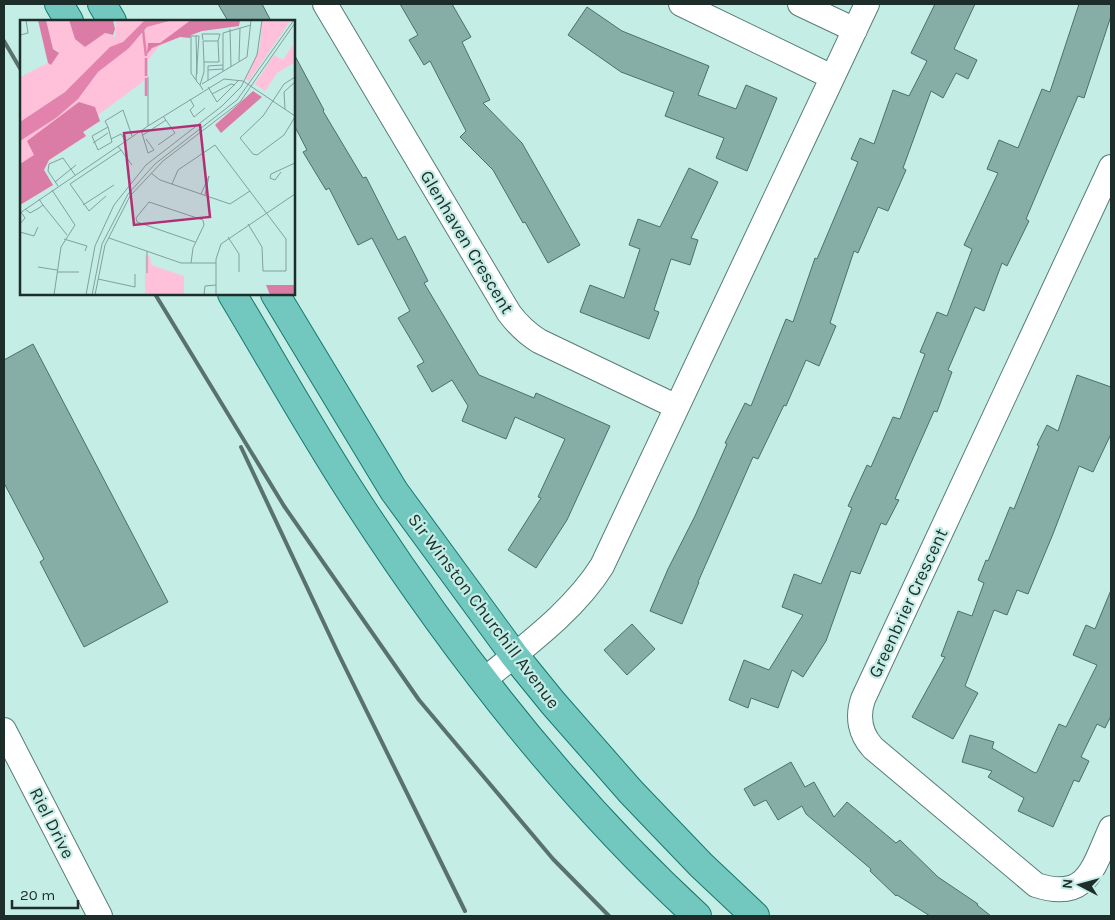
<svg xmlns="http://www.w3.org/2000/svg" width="1115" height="920" viewBox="0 0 1115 920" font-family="Karla,sans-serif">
<rect width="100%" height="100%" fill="#c4ede6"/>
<path fill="#86aea7" stroke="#4b706a" d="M218,4H262L271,21H228Z
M400,4H452L471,37L462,42L490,100L483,103L522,143L580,245L548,263L525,222L523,223L493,170L460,137L466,131L430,61L424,65L409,40L418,35Z
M935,4H975L954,49L977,60L968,79L956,73L943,98L931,91L903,168L906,170L888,211L878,207L858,253L854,251L830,323L836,326L819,366L806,360L786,406L784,405L758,459L753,457L698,582H699L682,624L650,611L668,569L695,516L727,444L725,443L745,403L751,406L786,319L793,322L815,258L817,259L858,162L851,159L860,138L874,144L893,90L909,96L927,61L911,53Z
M1079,4H1111V16L1084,98L1078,96L1026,219L1029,221L1007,266L1002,263L984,311L975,307L948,370L952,372L937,412L934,411L895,499L899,500L886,525L881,523L860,574L851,571L826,641L803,677L792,670L778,708L751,698L748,708L729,700L744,660L769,670L803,615L782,607L794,574L821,584L852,508L848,506L867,465L871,467L893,417L900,419L925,354L920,352L937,312L947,316L972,249L964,245L998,173L987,169L999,140L1018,148L1042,89L1050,92Z
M587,7L622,31L709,66L698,95L736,109L746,85L777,98L747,171L716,158L724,138L665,116L674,92L621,72L568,35Z
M294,54L324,110L323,111L363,178L366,177L398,240L405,236L428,281L424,283L479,375L534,398L536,393L610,426L567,520L536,568L508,550L541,498L538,497L565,439L515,417L506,439L462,421L468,406L452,380L432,392L417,366L424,362L398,318L410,311L372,238L358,245L329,188L326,190L303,152L307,150L294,125Z
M689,168L718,182L691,238L698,240L690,265L671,259L654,310L659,312L649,339L580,312L590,285L624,298L640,249L629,245L638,219L660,227Z
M33,344L168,602L84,647L40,562L44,559L4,483V360Z
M1077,375L1111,387V434L1093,472L1079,466L1053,534L1028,594L1017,590L1007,615L994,610L965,686L978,693L953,739L912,717L945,657L941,656L958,611L972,616L984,583L978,580L986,560L988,561L1010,507L1014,509L1039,446L1037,445L1047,425L1058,431Z
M1111,590V716L1105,728L1097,724L1081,757L1089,761L1079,782L1074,780L1053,827L1018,811L1024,798L988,777L992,771L962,762L970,735L994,742L992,748L1035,773L1037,772L1059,724L1066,727L1097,665L1073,655L1086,625L1095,629Z
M632,624L655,649L627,675L604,650Z
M791,762L805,787L814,782L834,817L847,802L896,843L900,840L938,877L978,904L977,905L991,916H930L897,895L896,896L870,871L871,869L806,814L802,806L778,820L766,800L754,806L744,789Z"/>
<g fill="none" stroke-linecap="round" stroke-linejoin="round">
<g stroke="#577d77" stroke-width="26">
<path id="minor" d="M325,4L509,313C518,325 526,333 539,341L677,407
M681,4L832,77
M800,4L855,30
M1111,167L863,699C857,717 860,734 873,748L1036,885C1088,902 1093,867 1111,828
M484,680C525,646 573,612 602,566L867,4
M4,730L100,916"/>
</g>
<g stroke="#17786e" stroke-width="30">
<path id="major" d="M59,4L69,21
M102,4L112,21
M232,294C271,359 308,425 349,489C448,643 562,792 697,916
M275,294L394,491L514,655L553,703L631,792L701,865L755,916"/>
</g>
<use href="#minor" stroke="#fff" stroke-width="24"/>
<use href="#major" stroke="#72c7be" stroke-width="28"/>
<path stroke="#59726d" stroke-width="4" d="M4,41L21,70
M155,294L284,506L419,700L553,859L609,916
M241,447L338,653L465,911"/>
</g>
<g text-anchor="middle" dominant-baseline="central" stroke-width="4.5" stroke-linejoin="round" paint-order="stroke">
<g font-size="18" fill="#1d2d2a" stroke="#c4ede6">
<text transform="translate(467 242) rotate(59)">Glenhaven Crescent</text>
<text transform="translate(908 603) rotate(-65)">Greenbrier Crescent</text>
<text transform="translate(484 611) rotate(53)">Sir Winston Churchill Avenue</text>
<text transform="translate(52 823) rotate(63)">Riel Drive</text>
</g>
</g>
<g transform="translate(20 20)">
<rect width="275" height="275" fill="#c4ede6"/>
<path d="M26,0H49L55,19L85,13L95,17L96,0H128L45,72L0,102V57L28,43L31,45L36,36L37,30L33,29ZM153,0H220L219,6L182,11L171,15L170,18L160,17L139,26L128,40V56L120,64L78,95L80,101L63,112L66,116L29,140L24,150L33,165L0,185V121L36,98L58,79L78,52L122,15L127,7ZM242,0H271L229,61L226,59L240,27ZM273,25L275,42L257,53L245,71L235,64L254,35L263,40ZM125,235L130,236L131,245L164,256V275H125Z" fill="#ffc0d9"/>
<path d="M18,0H26L33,29L39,33L31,45L28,43ZM49,0H93L95,9L93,15L85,13L65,27L55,19ZM171,0H220L219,6L182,11L171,15L170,18L160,17L132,28L127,34L128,23H140ZM233,71L242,77L201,113L195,105ZM59,82L75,87L80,101L63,112L66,116L29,140L24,150L33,165L0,185V144L14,135L7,121ZM246,265H275V275H250Z" fill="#db7ca6"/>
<path d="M153,0L127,7L109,28L78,52L58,79L36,98L0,121V102L45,72L90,27L103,22L124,1Z" fill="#e383ad"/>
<path fill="none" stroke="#e383ad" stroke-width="2.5" d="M123,10L126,36M126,38V56M126,58V76"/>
<path fill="none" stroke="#81a09b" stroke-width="1" d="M210,9L211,47M0,15L8,13L6,0M176,16L177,54M183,20L182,14H200L198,21M219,41L220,8M188,50L203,49M203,51V13L231,5M275,57L264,64L243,96L220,118L233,134L237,135L264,115L275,97M176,60L179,16H171V53L176,60L177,62L180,65L183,70M188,60V46L203,45M182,64L227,37L231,0M180,65L184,52V42L183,21H198L199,42H184M188,67L197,82L219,60M192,74L211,64L215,65M170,79L174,86L170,90L174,97L185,88M265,89L264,72L275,62M128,106V57M88,107L92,122L78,130L72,116L88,107L85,101L103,90L112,116M121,110L128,133L134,130L126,119M123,115L146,100M91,119L101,114L105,120M73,123L88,113M138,125L155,113L143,96M98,126L112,145M261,152L255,160L250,158L251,154L275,143M131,153L140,160L210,184L230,171M35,162L56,145M152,164L158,150L195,125L266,219V251H243L242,227L228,204M38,166L28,151L29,144L43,138L55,155M32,170L55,205L41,227L34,275M181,174L189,156L185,175M86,176L69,191L50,164L101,130M23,185L47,215M63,185L94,165M5,189L10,193L19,188L23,185L19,179M0,193L128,106L204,59L223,61L275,96M0,204L5,198L1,192M0,212L14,216L18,207M208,217L219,234V252M89,218L161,243H196M44,219L67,226L65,231M171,243L173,228L184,205L183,200L129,182L116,198L117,202L175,222M18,247L37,250M37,252H59M127,253V231M78,259L115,267V254M66,275L75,226L94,185L126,145L202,86L221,67L237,35L242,0M72,275L82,224L108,174L135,144L217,80L274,0M75,275L85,225L110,176L143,141L220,82L275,3M184,275L185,266L196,265M196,275V239L201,224L275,174"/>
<path fill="#b32f74" fill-opacity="0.15" stroke="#b32f74" stroke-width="2.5" d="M180,105L190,197L114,205L104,113Z"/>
<rect width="275" height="275" fill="none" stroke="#1d2d2a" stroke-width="2.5"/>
</g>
<rect width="1115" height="920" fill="none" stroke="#1d2d2a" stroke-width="10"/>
<g transform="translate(1080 885) rotate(276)" stroke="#c4ede6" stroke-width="4" paint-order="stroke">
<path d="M0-4L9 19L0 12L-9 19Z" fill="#1d2d2a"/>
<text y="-8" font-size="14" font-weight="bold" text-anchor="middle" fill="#1d2d2a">N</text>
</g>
<path d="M12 900v8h66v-8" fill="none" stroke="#1d2d2a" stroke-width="2.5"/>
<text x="20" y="900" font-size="15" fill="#1d2d2a" stroke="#c4ede6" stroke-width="4" paint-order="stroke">20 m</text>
</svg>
